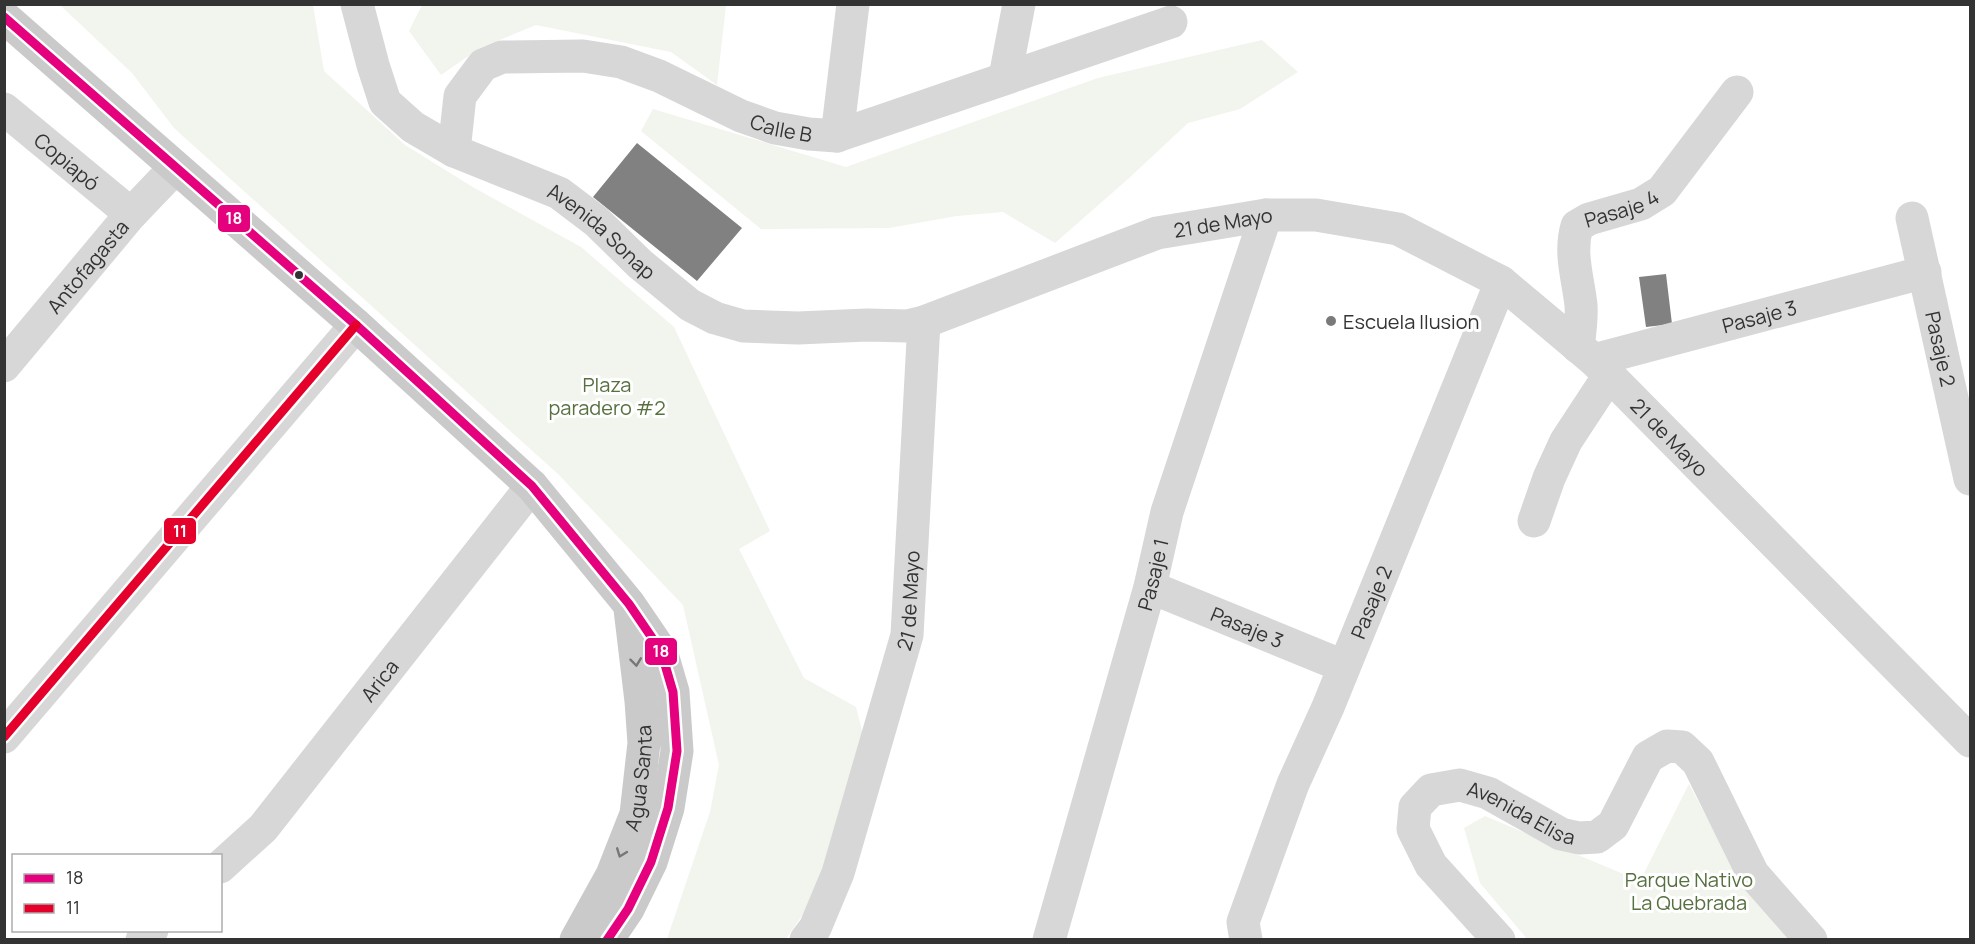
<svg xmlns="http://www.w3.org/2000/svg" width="1975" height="944" viewBox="0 0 1975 944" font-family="Manrope,sans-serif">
<rect width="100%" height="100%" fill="#fff"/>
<path fill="#f1f5ed" d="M60,5H313L324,71L405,145L471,186L581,247L674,327L770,531L739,549L804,678L856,707L865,743L818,892L786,939H667L710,812L719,765L683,605L558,474L174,128L132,73Z
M422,5H726L717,85L671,52L536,25L480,48L441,75L409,31Z
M1262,40L1298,72L1240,109L1188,123L1128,179L1055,243L1003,212L957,216L889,228L761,229L641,131L653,109L846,167L1098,78Z
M1689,784L1743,886L1789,939H1527L1480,883L1464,828L1485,816L1640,881Z"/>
<path fill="#818181" d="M637,143L742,228L697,281L593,197Z
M1666,274L1672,324L1646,327L1639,277Z"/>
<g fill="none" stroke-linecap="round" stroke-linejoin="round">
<g stroke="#d7d7d7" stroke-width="33">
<path id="s1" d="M357,4L373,65L385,102L413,127L454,151L559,193L596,221L640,264L690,305L715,318L743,326L798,328L867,325L907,326L924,322L1157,233L1266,215H1316L1398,229L1501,282L1594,360L1970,741"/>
<path d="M1005,77L1019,4"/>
<path id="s2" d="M4,109L131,214"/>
<path d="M837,136L853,4"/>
<path id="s3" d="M454,151L460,96L483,65L502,57L583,56L621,62L659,76L741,116L775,128L809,134L837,136L1171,22"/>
<path id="s4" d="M1912,218L1970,479"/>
<path id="s5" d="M1578,347C1580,333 1582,319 1581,305C1578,278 1569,253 1577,226L1589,219L1641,204L1662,191L1737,92"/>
<path id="s6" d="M1594,360L1925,272"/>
<path id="s7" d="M4,366L131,214L175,168"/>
<path d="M1534,521L1549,478L1566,441L1610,374"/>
<path id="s8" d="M1150,587L1343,666"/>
<path d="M4,737L356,325"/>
<path id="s9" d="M220,867L263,828L532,486"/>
<path d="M142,940L152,930"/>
<path id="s10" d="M806,940L815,928L838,873L907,635L924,322"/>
<path id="s11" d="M1049,940L1150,587L1167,512L1266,215"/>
<path id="s12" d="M1246,940L1243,922L1293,784L1328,707L1501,282"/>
<path id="s13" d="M1499,940L1431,865L1413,829L1415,807L1431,790L1460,785L1488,793L1561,834L1579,838L1597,837L1613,825L1648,757L1667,746L1682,747L1698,762L1753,874L1811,940"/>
</g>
<g stroke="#cacaca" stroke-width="33">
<path d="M4,17L356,325L532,486L629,604L661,651L673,692L677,751L668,808L651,862L628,909L607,940"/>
<path id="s14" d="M576,940L612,875L636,814L644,743L641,701L630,609"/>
</g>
<g stroke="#fff" stroke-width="14">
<path id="bus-1" d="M4,17L356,325L532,486L629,604L661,651L673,692L677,751L668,808L651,862L628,909L607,940"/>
</g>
<g stroke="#fff" stroke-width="14">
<path id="bus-2" d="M4,737L356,325"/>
</g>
<use href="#bus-1" stroke="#e5007d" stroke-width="9"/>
<use href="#bus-2" stroke="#e4002b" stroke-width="9"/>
</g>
<defs><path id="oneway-chevron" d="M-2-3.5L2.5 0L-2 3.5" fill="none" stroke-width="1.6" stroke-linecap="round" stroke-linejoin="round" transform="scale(1.5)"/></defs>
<g stroke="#777">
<use href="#oneway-chevron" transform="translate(636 662) rotate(83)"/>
<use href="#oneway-chevron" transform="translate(621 853) rotate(111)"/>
</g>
<circle fill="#333" stroke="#fff" stroke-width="2" cx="299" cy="275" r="5"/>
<circle fill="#7a7a7a" stroke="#fff" stroke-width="2" cx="1331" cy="321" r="6"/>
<g text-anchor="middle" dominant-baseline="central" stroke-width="6" stroke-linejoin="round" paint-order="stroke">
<g font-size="20" fill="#333" stroke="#fff">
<text stroke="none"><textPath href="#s3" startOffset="408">Calle B</textPath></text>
<text stroke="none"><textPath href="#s2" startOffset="82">Copiapó</textPath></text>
<text stroke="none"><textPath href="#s5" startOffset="170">Pasaje 4</textPath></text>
<text stroke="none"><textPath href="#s1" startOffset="1028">21 de Mayo</textPath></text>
<text stroke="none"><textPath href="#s1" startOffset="357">Avenida Sonap</textPath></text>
<text stroke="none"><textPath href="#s7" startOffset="130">Antofagasta</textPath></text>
<text stroke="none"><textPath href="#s6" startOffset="171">Pasaje 3</textPath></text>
<text stroke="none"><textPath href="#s4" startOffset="134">Pasaje 2</textPath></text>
<text stroke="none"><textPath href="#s1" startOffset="1550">21 de Mayo</textPath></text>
<text stroke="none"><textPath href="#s11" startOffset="380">Pasaje 1</textPath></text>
<text stroke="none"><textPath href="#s10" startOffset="357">21 de Mayo</textPath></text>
<text stroke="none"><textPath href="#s12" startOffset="363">Pasaje 2</textPath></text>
<text stroke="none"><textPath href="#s8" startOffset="105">Pasaje 3</textPath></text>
<text stroke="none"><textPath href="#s9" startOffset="246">Arica</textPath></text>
<text stroke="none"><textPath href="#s14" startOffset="176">Agua Santa</textPath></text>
<text stroke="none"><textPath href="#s13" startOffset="284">Avenida Elisa</textPath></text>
</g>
<g font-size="20" fill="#333" stroke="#fff" text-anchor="start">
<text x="1343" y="321">Escuela Ilusion</text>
</g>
<g font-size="20" fill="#56703f" stroke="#fff">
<text x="607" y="384">Plaza<tspan x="607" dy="23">paradero #2</tspan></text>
<text x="1689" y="879">Parque Nativo<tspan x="1689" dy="23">La Quebrada</tspan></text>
</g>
</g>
<g stroke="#fff" stroke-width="2">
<rect x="217" y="204" width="34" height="29" rx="6" fill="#e5007d"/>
<rect x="163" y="517" width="34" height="28" rx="6" fill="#e4002b"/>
<rect x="644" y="637" width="34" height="29" rx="6" fill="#e5007d"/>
</g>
<g font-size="16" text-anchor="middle" font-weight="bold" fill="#fff">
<text x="234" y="224">18</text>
<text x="180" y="537">11</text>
<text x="661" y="657">18</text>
</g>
<rect width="1975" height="944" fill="none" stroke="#333333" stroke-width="12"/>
<rect x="12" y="854" width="210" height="78" fill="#ffffff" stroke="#adadad" stroke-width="1.5"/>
<rect x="24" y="874" width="30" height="9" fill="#e5007d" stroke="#adadad" stroke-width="1.5"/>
<text x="66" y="884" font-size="18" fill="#333333">18</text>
<rect x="24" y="904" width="30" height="9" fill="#e4002b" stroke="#adadad" stroke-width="1.5"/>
<text x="66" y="914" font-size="18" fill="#333333">11</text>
</svg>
